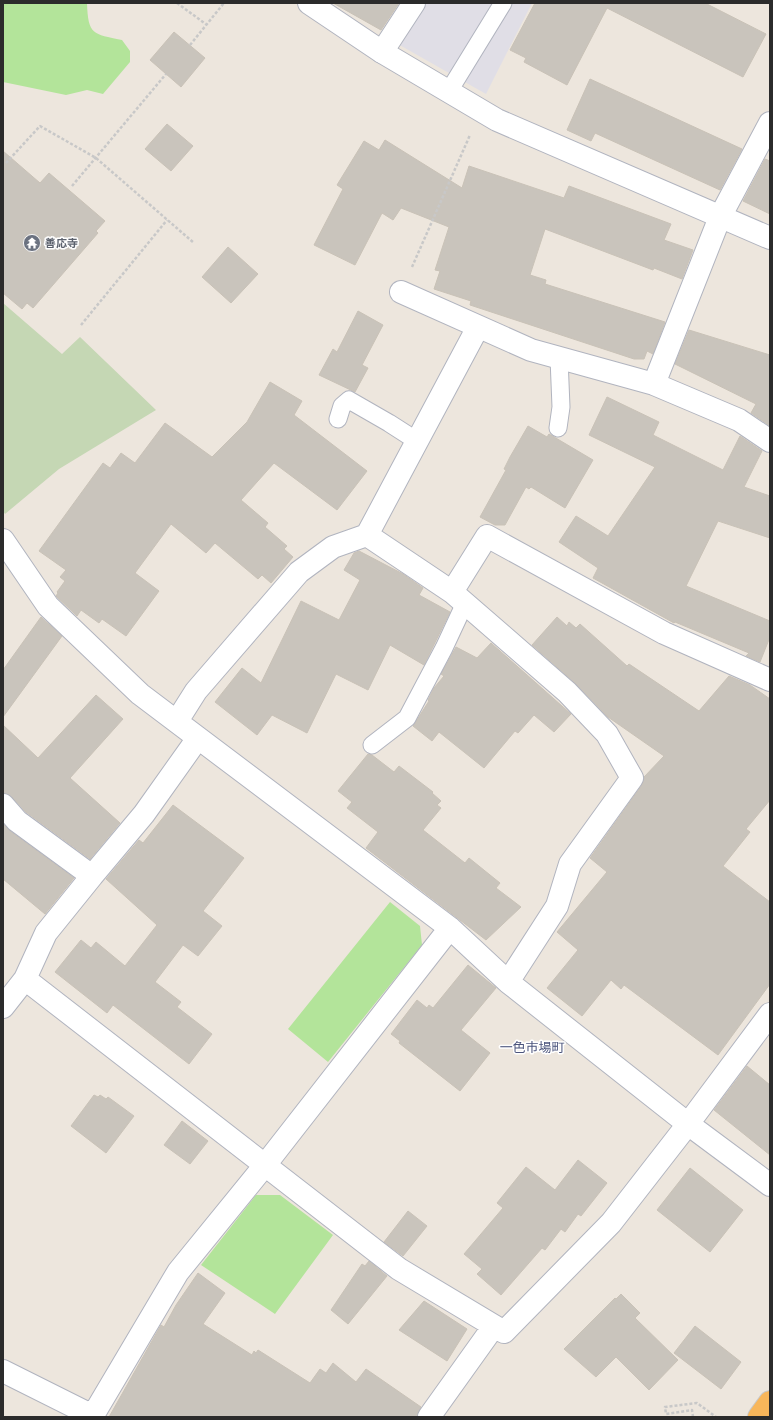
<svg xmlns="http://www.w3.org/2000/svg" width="773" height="1420" viewBox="0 0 773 1420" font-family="Roboto,'Noto Sans JP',sans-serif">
<rect width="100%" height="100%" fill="#ede6dd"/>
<path fill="#e0dee6" d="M421,3H532L486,94L396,43Z"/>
<path fill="#b3e49a" d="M3,3H87C88,35 93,34 122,40L130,51V62L103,94L87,90L66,95L3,82Z
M390,902L420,926L422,945L328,1062L288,1029Z
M256,1195H280L333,1235L275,1314L201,1265Z"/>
<path fill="#c5d7b4" d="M3,303L62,354L80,337L156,410L59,469L5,514L3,511Z"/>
<path fill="#c9c4bc" stroke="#c9c2b7" d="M333,3H399L381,30Z
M535,3H705L766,34L743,77L607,8L567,85L524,62L526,58L510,50Z
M174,32L205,58L181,87L150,60Z
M590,79L742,149L720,190L595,133L591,141L567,130Z
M167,124L193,146L171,171L145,149Z
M385,140L462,188L469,166L564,198L569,186L671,224L664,240L693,250L682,279L654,268L653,270L545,229L530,275L546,280L545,284L665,322L653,354L647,351L644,359H634L470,305L471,301L434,289L440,271L435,270L449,227L401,208L393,220L382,213L355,265L314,245L343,189L337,185L364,141L379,150Z
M3,151L40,183L49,173L105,221L96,231L98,233L33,308L27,303L22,309L3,293Z
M765,159L770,161V214L743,201Z
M228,247L258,274L231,303L202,277Z
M358,311L383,325L362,365L368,368L355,392L319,375L333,349L337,352Z
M689,330L770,355V426L751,413L756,404L675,364Z
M270,382L302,401L294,415L367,471L337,510L274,463L241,500L268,523L265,527L287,546L284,549L293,557L271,583L262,575L258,579L215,543L206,553L171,524L135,573L159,591L126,636L102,619L99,623L81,610L77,616L56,596L58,593L57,592L65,581L60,577L66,570L39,551L103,463L110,468L121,453L135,463L165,423L212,457L247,422Z
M607,397L659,422L653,435L723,470L740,436L762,451L744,487L770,496V538L718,521L686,586L770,621V637L760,662L746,656L749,653L675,622L674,623L593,578L598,568L559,542L576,516L608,536L655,467L589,435Z
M528,426L547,437L549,434L593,460L565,508L531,487L529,489L526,487L505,525H495L480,517L506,470L504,469L510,457Z
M359,551L403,574L423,588L419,595L450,612L424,665L390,645L368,690L336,674L307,733L272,715L257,735L215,702L242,668L261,683L301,601L339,620L360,580L344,570L354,553Z
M41,617L62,636L3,717V670Z
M557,617L567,626L569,622L576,628L580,624L627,666L629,664L699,711L729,676L750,685L770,699V800L746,829L750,832L723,866L770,902V984L718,1055L624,985L621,989L611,980L582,1016L547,988L578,950L557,932L607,872L590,858L642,785L644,777L664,756L608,717L575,683L532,645Z
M491,643L571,714L554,732L534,715L518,733L515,731L484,768L439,732L432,741L413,726L429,701L428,700L434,688L444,676L441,674L456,647L477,658Z
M96,695L123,719L70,778L120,823L90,859L26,812L12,797L3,793V725L38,758Z
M368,754L372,755L394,772L399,766L433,792L432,793L441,801L437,805L441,808L423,830L465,863L469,858L500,883L496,888L521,907L486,940L366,848L378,832L347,808L352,802L338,791Z
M173,805L244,858L203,911L222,926L198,956L183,945L155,982L181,1002L177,1007L212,1034L189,1064L113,1005L107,1013L55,972L81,940L91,948L96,942L125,966L157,925L106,879L139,840L143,843Z
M3,824L10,831L74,878L45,914L3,879Z
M468,965L496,988L461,1030L490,1053L460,1091L399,1043L400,1041L391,1034L417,1000L427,1008L429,1005L433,1008Z
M747,1066L770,1085V1155L714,1110Z
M94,1095L98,1097L100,1095L106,1099L108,1097L134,1116L106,1153L71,1126Z
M182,1121L208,1141L190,1164L164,1145Z
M578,1160L607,1183L581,1216L578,1214L565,1232L561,1229L545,1250L542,1248L501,1295L477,1274L482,1269L464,1254L503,1208L497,1203L526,1167L555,1190Z
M690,1168L743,1210L710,1252L657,1210Z
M408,1211L427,1226L403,1256L384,1242Z
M369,1261L387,1276L348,1324L331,1310L362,1264L365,1266Z
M198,1273L225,1293L203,1324L252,1355L254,1351L256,1353L258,1350L310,1383L320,1369L326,1373L333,1363L356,1382L366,1369L421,1407L417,1417H109L161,1325L164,1327L176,1305Z
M621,1294L640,1313L635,1318L678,1360L649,1390L616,1357L596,1377L564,1349L615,1298L616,1299Z
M424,1301L467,1329L447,1361L399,1330Z
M695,1326L741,1362L721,1389L674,1353Z"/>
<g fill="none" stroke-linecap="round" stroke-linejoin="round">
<g stroke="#b1b4bf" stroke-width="19">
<path id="service" d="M449,91L503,3
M338,419L342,406L349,400L389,423L417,441
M558,428L561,407L559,358
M372,745L407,718L444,648L465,603"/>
</g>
<g stroke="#b1b4bf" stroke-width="24">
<path id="minor" d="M382,52L414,3
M401,292L531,350L654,384L739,420L770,441
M478,327L367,535L452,592L567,692L607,734L632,778L570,864L557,906L508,982
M654,384L720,217L770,123
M3,540L48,606L140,694L450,928L508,982L688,1124L770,1185
M452,592L487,536L664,633L770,680
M177,721L196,691L299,572L333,547L367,535
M3,805L17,821L92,876L46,933L25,979L3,1007
M92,876L144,814L198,738
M25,979L399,1269L504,1332L611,1223L688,1124L770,1014
M3,1371L93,1416
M92,1417L178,1272L265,1165L450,928
M429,1417L494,1326"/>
</g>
<g stroke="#b1b4bf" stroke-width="24">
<path id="tertiary" d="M309,3L382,52L497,120L770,238"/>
</g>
<g stroke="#c8c8c8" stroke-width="24">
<path id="trunk" d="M759,1417L770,1402"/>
</g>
<path stroke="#c8c8c8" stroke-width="2.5" stroke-dasharray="3 2" stroke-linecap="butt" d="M177,3L207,25
M190,45L224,3
M6,163L40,126L96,158L194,243
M72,186L166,74
M412,267L470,135
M81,325L167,220
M693,1417L692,1410L666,1414L665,1407L697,1403L716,1417"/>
<use href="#service" stroke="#fff" stroke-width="17"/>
<use href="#minor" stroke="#fff" stroke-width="22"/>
<use href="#tertiary" stroke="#fff" stroke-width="22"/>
<use href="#trunk" stroke="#f8b65a" stroke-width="22"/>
</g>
<defs>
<g id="temple-disc" transform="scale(0.9)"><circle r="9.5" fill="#6b7280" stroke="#fff"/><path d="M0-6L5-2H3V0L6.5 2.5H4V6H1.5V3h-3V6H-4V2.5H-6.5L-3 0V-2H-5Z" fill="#fff"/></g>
</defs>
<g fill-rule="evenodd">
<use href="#temple-disc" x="32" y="243"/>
</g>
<g text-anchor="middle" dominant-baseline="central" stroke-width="3" stroke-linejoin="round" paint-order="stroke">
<g font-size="11" font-weight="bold" fill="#5b616d" stroke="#fff" text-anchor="start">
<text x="45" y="243">善応寺</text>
</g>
<g font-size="13" fill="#4b547c" stroke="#fff">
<text x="532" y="1047">一色市場町</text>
</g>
</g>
<rect width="773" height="1420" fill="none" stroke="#2b2b2b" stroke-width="8"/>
</svg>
